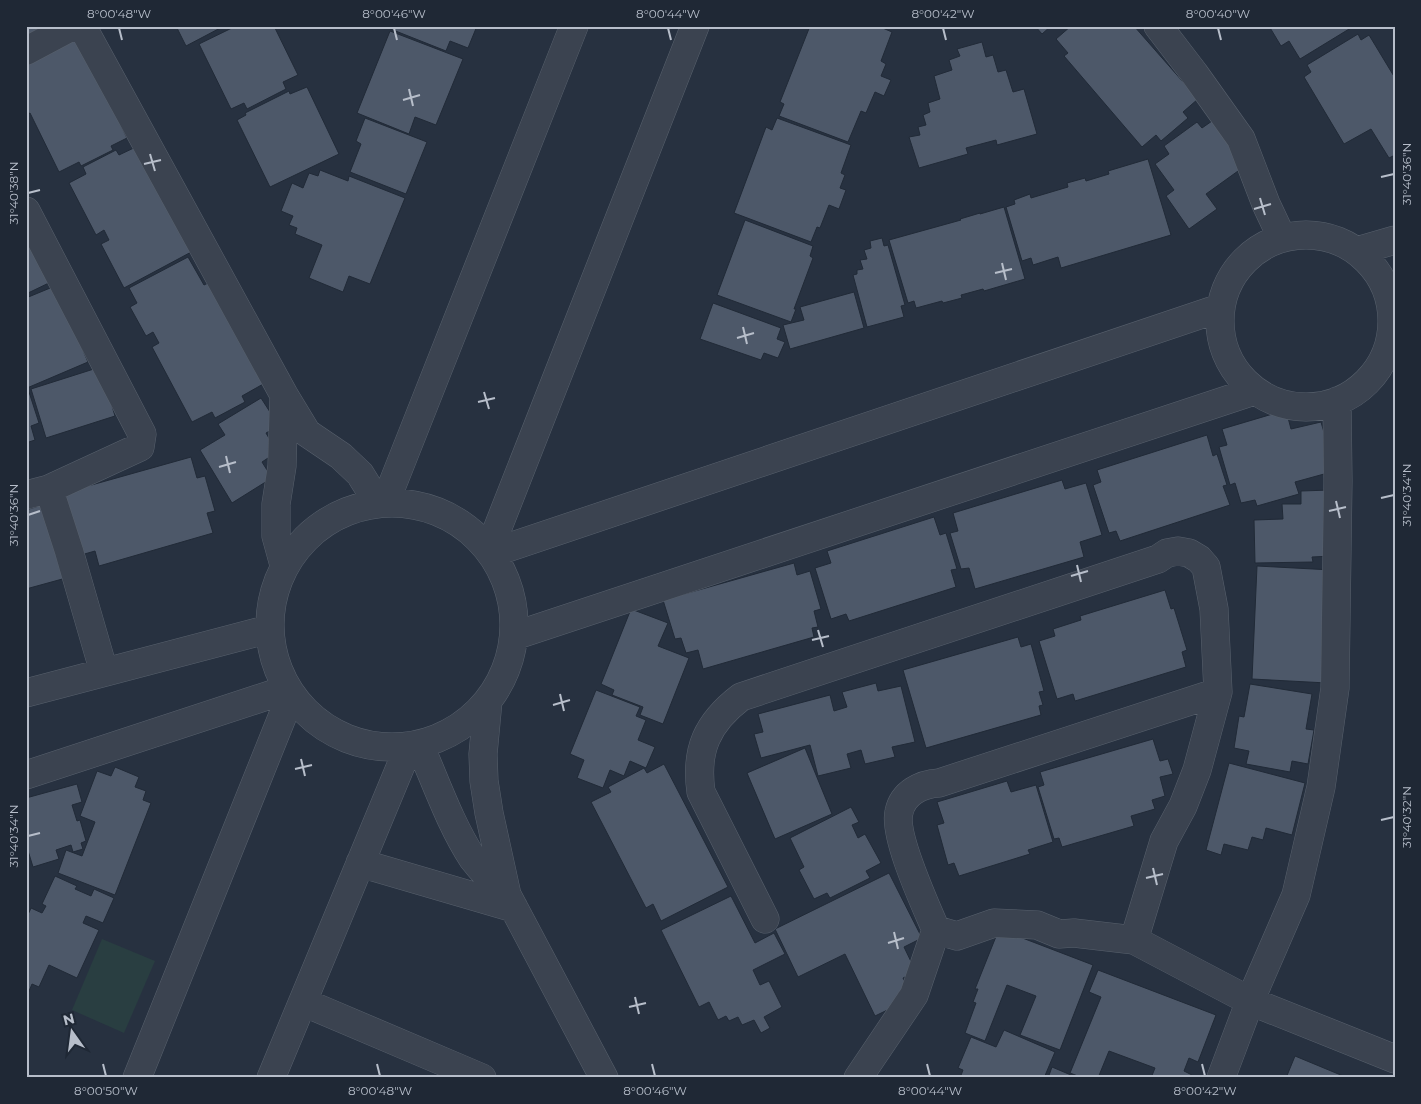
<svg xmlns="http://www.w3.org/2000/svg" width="1421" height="1104" viewBox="0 0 1421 1104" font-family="Montserrat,sans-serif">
<rect width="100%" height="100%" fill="#273140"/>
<path fill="#293e41" d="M102,939L155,961L124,1033L72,1010Z"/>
<path fill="#4d5869" stroke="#212a37" d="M26,26H56L26,41Z
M176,26H224L186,46Z
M236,26H274L298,75L283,82L286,89L247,109L244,103L231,109L199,44Z
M389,26H477L468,48L450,41L446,51L388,28Z
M810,26H878L892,32L881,61L886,64L881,76L891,80L884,96L875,92L866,113L861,111L848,142L779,116L784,104L780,102Z
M1035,26H1051L1042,34Z
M1071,26H1134L1198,99L1183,112L1188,118L1161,141L1156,135L1142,147L1064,56L1068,53L1056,39Z
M1269,26H1354L1300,59L1289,41L1281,46Z
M390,31L463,59L436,125L415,117L409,134L357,113Z
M1358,34L1361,40L1369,35L1395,78V155L1389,158L1371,129L1344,144L1304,77L1311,72L1307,65Z
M77,35L127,138L111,146L113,150L81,166L79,162L59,172L30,113L26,115V55Z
M982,42L986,57L993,55L998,72L1006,70L1013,92L1024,89L1037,134L997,145L996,140L966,148L968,154L919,168L909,137L920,135L918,127L926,125L923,115L930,112L928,103L940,99L934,76L952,70L949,60L960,56L957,49Z
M307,87L339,154L270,187L237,120L246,115L245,113L289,91L290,94Z
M365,118L427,142L406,194L350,172L361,144L356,141Z
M777,118L851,145L841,173L845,175L840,188L846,190L839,209L829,205L820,228L817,227L811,242L734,213L766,127L772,130Z
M1212,121L1245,166L1206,194L1217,209L1189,229L1166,196L1174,190L1155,164L1169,154L1164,146L1197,122L1202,128Z
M140,145L195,250L124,288L101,244L109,240L104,230L96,235L69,183L86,174L83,167L116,150L119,155Z
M1148,159L1171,235L1061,268L1058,257L1033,265L1031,258L1022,261L1006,207L1015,204L1014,200L1030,194L1031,198L1068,187L1067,183L1085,178L1086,181L1109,174L1108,171Z
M320,170L348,181L349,176L405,198L370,284L349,276L343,292L309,278L322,245L295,234L297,228L289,225L293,216L281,211L292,183L303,188L309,173L318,176Z
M1004,207L1025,279L984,291L983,289L961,295L962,298L943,303L942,301L916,308L914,301L908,303L889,240L961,220L960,219L980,213V214Z
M745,220L813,246L810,256L813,258L794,309H796L791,322L717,295Z
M26,227L53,281L26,294Z
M882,238L884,246L888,245L905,305L901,306L904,317L867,327L853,275L857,274V270L863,269L860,260L867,259L864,250L871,248L870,241Z
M188,257L204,285L210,282L265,383L242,396L245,402L215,418L212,412L192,422L152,347L159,343L153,332L146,336L130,307L137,303L129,288Z
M55,286L88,362L27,388L26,298Z
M854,292L864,328L790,349L783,325L804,320L800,307Z
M713,303L781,328L777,339L785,342L778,358L764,353L761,360L700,339Z
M97,368L105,383L115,416L46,438L31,389Z
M29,392L39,423L31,426L35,440L26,443V393Z
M261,398L279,426L266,433L277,452L262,462L272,478L232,503L200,450L225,435L218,424Z
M1286,410L1291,429L1321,422L1335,471L1295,482L1299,494L1257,506L1255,500L1241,503L1235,483L1230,485L1219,447L1227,445L1222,429Z
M1207,435L1213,456L1217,454L1227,485L1223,486L1230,505L1120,541L1116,531L1109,533L1093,485L1101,482L1097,470Z
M191,457L197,478L205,476L215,511L207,513L213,533L99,566L95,551L81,555L63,493Z
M1062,480L1065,489L1086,483L1102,535L1080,542L1084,557L975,589L969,568L961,569L950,533L958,531L953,513Z
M1330,490L1332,556L1312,557L1313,562L1255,563L1254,520L1283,519L1282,504H1301V491Z
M48,503L66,578L26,589V510Z
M934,517L940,535L946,533L957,569L951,570L956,587L849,621L846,614L831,619L815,568L831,563L827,551Z
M794,563L797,575L810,571L821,609L814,611L818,627L812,628L814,637L703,669L698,650L686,653L681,638L675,639L663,600Z
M1257,566L1332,570L1327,683L1252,679Z
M1165,590L1171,609L1174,608L1187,650L1182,652L1186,667L1075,701L1073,694L1057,699L1039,641L1055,636L1053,629L1081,620L1080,616Z
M631,609L668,623L658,646L689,658L663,724L640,715L643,707L612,695L614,690L601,684Z
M1018,637L1021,647L1031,644L1044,691L1039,692L1043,705L1039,706L1041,715L926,748L903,670Z
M876,683L878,691L901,686L915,742L892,747L895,757L865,764L861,750L847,754L851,768L818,776L810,745L761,758L754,734L763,732L758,714L830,695L834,711L847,707L842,692Z
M1250,684L1312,694L1306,729L1314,730L1308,764L1292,761L1290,772L1246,764L1249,751L1234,748L1239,716L1244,717Z
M596,690L640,707L636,716L646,720L638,740L655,747L646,768L630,761L624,776L610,770L603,788L577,778L584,760L570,754Z
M1153,739L1160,761L1168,759L1173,774L1160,777L1165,796L1152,800L1155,809L1131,816L1134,826L1062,847L1059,838L1054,839L1038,787L1044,785L1040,772Z
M805,748L832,814L775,839L747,773Z
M1229,763L1305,783L1292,835L1266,828L1263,840L1252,837L1248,850L1224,844L1221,855L1206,850Z
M664,764L728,887L661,921L653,904L646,908L591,802L611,792L608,787L644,768L647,773Z
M115,767L139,777L135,787L146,791L143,800L151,803L115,895L58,873L66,850L82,856L95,822L80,816L97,771L111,776Z
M1007,781L1011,792L1036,785L1053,842L1028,850L1030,854L959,876L954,863L948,865L937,825L944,823L937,802Z
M77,784L82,802L72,805L77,821L80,820L86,841L81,843L83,849L73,852L71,845L56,850L59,859L33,867L26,844V798Z
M851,807L859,822L852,825L858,838L865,834L881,863L866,871L870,878L830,898L827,893L814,899L799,870L804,867L790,838Z
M889,873L922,938L904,947L916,972L903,978L908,988L899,992L904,1002L875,1016L845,954L798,977L775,929Z
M55,876L77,886L75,889L91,896L94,889L114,898L103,923L86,916L83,923L99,930L77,978L49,965L39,987L32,984L27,996L26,919L31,908L42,913L46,906L42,904Z
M731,896L755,943L774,933L785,954L753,970L760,985L769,981L782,1007L764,1017L770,1028L761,1033L754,1020L742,1025L738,1017L729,1021L726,1016L718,1020L709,1002L699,1007L661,930Z
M999,929L1093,965L1060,1050L1020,1035L1036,996L1007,985L985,1041L965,1033L976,1003L973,1002L978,989H975Z
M1098,970L1216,1015L1198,1062L1189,1058L1184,1071L1192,1075L1191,1078H1151L1155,1068L1109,1051L1098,1078H1083L1070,1073L1101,997L1089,992Z
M1004,1030L1055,1052L1044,1078H960L963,1070L958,1068L971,1037L996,1047Z
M1295,1056L1348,1078H1286Z
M1052,1067L1078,1078H1048Z"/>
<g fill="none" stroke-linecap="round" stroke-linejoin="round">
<g stroke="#58616d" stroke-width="29">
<path id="street" d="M82,26L284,395L307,433L341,456L360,474L378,503
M1158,26L1194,73L1241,139L1266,204L1282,238
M26,51L73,26
M26,211L142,434L140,447L49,489L26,495
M1220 321a86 86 0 1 1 172 0a86 86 0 1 1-172 0Z
M1357,251L1395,240
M284,395L282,466L276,504V536L284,565
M49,489L69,551L104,672
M270 625a122 122 0 1 1 244 0a122 122 0 1 1-244 0Z
M385,503L574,26
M489,550L695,26
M492,553L1220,308
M514,636L1254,391
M26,693L269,629
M488,701L483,754L484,781L489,813L507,895L604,1078
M419,744C436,782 450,824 473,859C483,872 495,884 507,895
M26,775L288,689
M360,863L514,908
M765,919L701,792C695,750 707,723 741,697L1158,559L1167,553L1178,551L1189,553L1199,559L1206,567L1214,609L1218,692L1197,770L1183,806L1164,841L1134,940
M936,930C926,906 893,836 899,812C903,793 921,784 939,783L1218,692
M303,1002L482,1078
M137,1078L291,695
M271,1078L409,746
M858,1078L914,995L936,930L957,936L994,923L1037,925L1059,934L1074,933L1134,940L1250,1001L1395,1059
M1221,1078L1250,1001L1296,895L1321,787L1335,688L1338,481L1337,401"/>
</g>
<use href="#street" stroke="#3b4350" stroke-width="28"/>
</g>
<path fill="none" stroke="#b7beca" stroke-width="2" d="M119,28L122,40M394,28L397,40M668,28L671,40M943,28L946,40M1218,28L1221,40M409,89L413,106M403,100L420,95M150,154L155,171M144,164L161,160M1381,177L1394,174M28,193L40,190M1260,198L1265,215M1254,209L1271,204M1002,263L1006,280M995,273L1012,269M743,327L747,344M737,338L754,333M484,392L489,409M478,402L495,398M226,456L230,473M219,467L236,462M1381,498L1394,495M1336,501L1340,518M1329,511L1346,507M28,515L40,511M1077,565L1081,582M1071,576L1088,571M818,630L823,647M812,640L829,636M560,694L564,711M553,705L570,700M301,759L305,776M295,769L312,765M1381,820L1394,817M28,836L40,833M1153,868L1157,885M1146,878L1163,874M894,932L898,949M888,943L904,938M635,997L639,1014M629,1007L646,1003M103,1064L106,1076M377,1064L380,1076M652,1064L655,1076M927,1064L930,1076M1202,1064L1205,1076"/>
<rect width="1421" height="1104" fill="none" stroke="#1f2835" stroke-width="55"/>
<g transform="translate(72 1032) rotate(346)" stroke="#1f2835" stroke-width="4" paint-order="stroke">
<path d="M0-4L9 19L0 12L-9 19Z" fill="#b7beca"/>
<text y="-8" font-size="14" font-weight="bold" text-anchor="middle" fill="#b7beca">N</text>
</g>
<rect x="28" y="28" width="1366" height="1048" fill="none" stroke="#b7beca" stroke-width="2"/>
<g font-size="12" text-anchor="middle" fill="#b7beca">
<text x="119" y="18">8°00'48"W</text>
<text x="394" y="18">8°00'46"W</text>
<text x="668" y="18">8°00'44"W</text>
<text x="943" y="18">8°00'42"W</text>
<text x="1218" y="18">8°00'40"W</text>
<text transform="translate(1407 174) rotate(-90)" y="4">31°40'36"N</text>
<text transform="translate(14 193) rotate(-90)" y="4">31°40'38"N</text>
<text transform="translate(1407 495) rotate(-90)" y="4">31°40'34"N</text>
<text transform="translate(14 515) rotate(-90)" y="4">31°40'36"N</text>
<text transform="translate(1407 817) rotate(-90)" y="4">31°40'32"N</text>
<text transform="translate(14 836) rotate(-90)" y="4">31°40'34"N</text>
<text x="106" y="1095">8°00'50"W</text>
<text x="380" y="1095">8°00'48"W</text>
<text x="655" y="1095">8°00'46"W</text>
<text x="930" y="1095">8°00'44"W</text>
<text x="1205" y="1095">8°00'42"W</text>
</g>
</svg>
